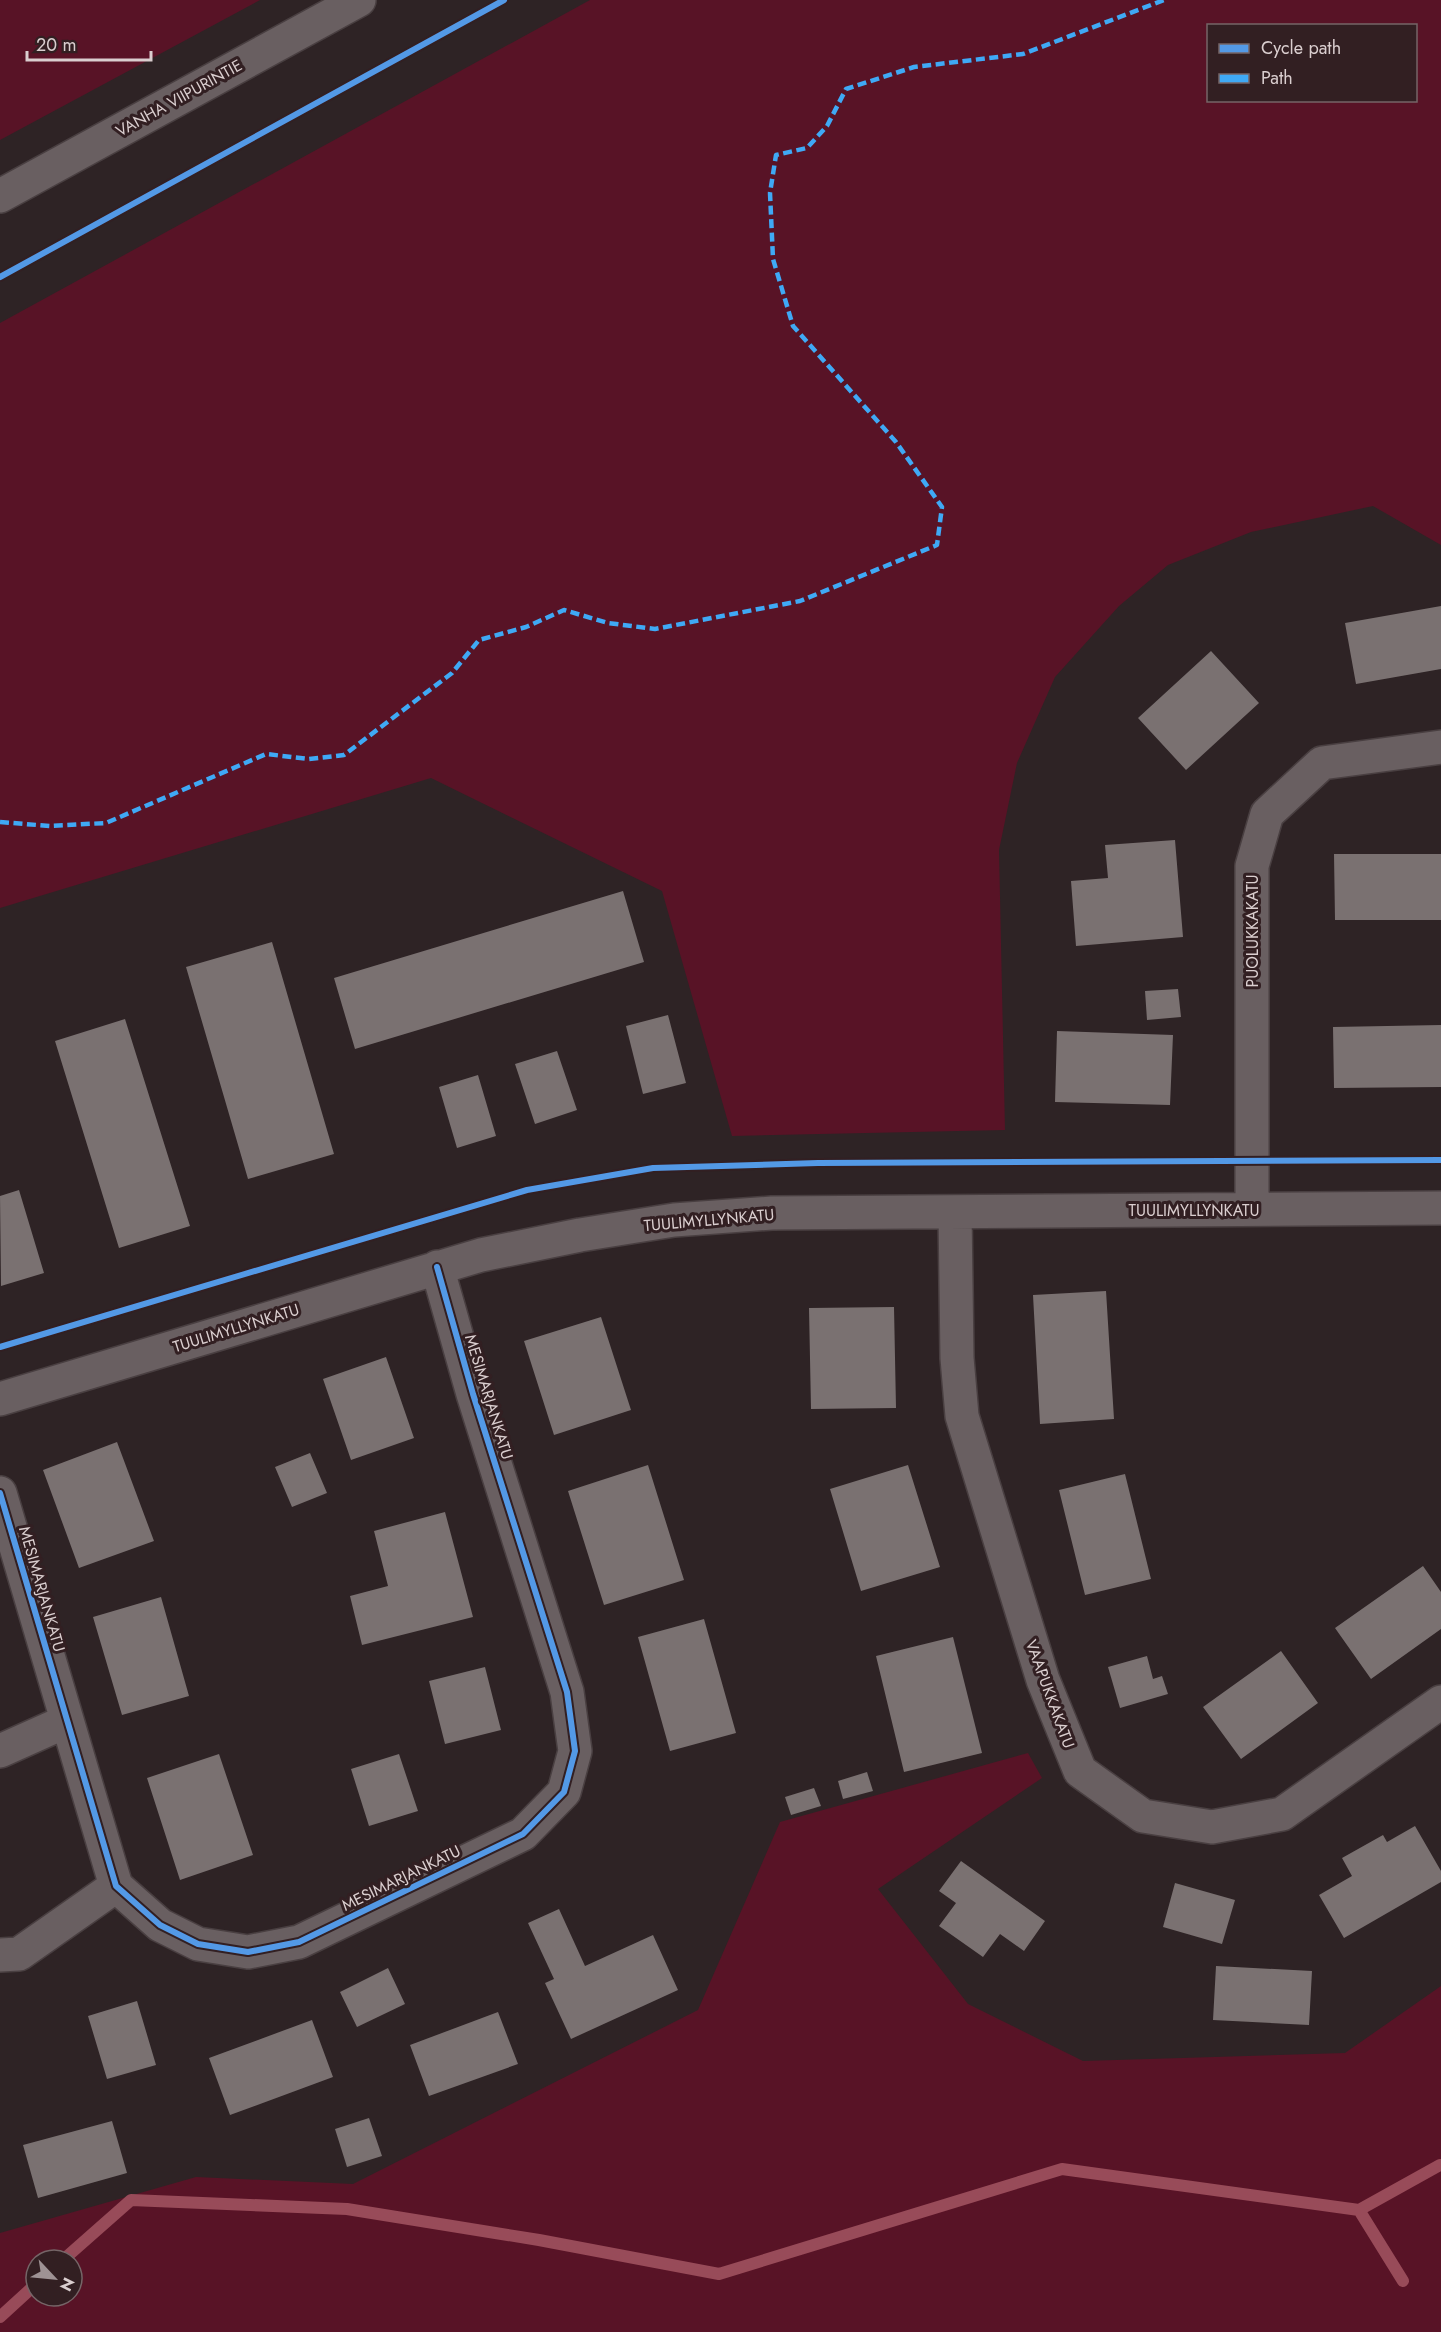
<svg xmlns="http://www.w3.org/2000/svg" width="1441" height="2332" viewBox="0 0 1441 2332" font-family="Jost,sans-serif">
<rect width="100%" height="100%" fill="#2e2325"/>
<path fill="#581326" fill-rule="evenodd" d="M0,0H260L0,140Z
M590,0H1441V545L1373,506L1251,532L1168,565L1119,606L1055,677L1017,763L999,850L1005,1130L732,1136L662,891L431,778L0,908V323ZM1208,26H1416V100H1208Z
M1028,1753L1042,1778L878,1889L968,2004L1083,2061L1345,2053L1441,1986V2332H0V2233L196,2177L353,2184L698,2010L780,1822ZM36,2260H72V2296H36Z"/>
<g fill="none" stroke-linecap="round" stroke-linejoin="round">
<path stroke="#984b59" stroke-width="12" d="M1359,2210L1403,2281
M63,2260L131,2200L347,2209L539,2240L719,2274L1062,2169L1359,2210L1440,2165
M0,2317L36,2284"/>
</g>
<path fill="#7a7171" d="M1441,606V669L1356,684L1345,623Z
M1211,651L1259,703L1186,770L1138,718Z
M1175,840L1183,937L1076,946L1071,881L1108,878L1105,845Z
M1334,854H1441V920H1335Z
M623,891L644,962L355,1049L334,978Z
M272,942L334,1154L248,1179L186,967Z
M1178,989L1181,1017L1147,1020L1145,991Z
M668,1015L686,1083L643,1094L626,1026Z
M125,1019L190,1226L119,1248L55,1041Z
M1441,1025V1087L1334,1088L1333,1027Z
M1057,1031L1173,1035L1170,1105L1055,1102Z
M557,1051L577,1110L535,1124L515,1064Z
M478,1075L496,1136L457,1148L439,1087Z
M19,1190L44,1273L1,1286L0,1196Z
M1106,1291L1114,1419L1040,1424L1033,1295Z
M894,1307L896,1408L811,1409L809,1308Z
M601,1317L631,1410L554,1435L524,1341Z
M386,1357L414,1438L351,1460L323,1379Z
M117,1442L154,1541L79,1568L43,1470Z
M310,1453L327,1493L292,1507L275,1467Z
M648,1465L684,1580L604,1605L568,1491Z
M908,1465L940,1567L861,1591L830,1489Z
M1125,1474L1151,1579L1085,1595L1059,1490Z
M445,1512L473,1617L362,1645L350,1596L388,1586L374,1531Z
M1423,1566L1441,1592V1629L1371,1679L1335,1628Z
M161,1597L189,1696L122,1715L93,1617Z
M704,1619L736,1733L670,1751L638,1637Z
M953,1637L982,1753L904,1772L876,1656Z
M1281,1651L1318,1703L1241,1759L1203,1707Z
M1147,1656L1153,1679L1162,1676L1168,1694L1120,1708L1108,1667Z
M485,1667L501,1730L445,1744L429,1681Z
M219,1754L253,1855L180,1880L147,1778Z
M399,1754L418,1811L369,1826L351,1769Z
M867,1772L873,1791L843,1799L838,1781Z
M814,1788L821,1806L791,1815L785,1797Z
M1415,1826L1441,1871V1882L1344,1938L1319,1895L1352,1876L1342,1858L1383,1835L1387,1842Z
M961,1861L1045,1921L1024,1951L1000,1934L983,1957L939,1926L956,1903L939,1891Z
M1175,1883L1235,1900L1222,1944L1163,1927Z
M559,1909L585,1966L653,1935L678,1990L571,2039L545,1983L554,1979L528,1923Z
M1216,1966L1312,1971L1309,2025L1213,2020Z
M388,1968L405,2004L357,2027L340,1992Z
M137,2001L156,2065L107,2079L88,2016Z
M498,2012L518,2064L429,2096L410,2045Z
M312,2020L333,2077L230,2115L209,2058Z
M369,2118L382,2156L347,2167L335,2129Z
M112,2121L127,2173L38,2198L23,2145Z"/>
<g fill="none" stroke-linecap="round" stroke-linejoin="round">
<g stroke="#493f41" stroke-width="36">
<path id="minor" d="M0,196L359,0
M1252,1209V866L1267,814L1322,763L1441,747
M955,1212L957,1358L962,1416L1043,1680L1080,1771L1143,1816L1212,1827L1282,1814L1441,1702
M0,1399L481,1255L580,1235L674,1220L772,1213L1441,1208
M0,1493L116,1886L160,1925L198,1944L248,1952L299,1942L523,1834L564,1792L575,1751L567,1692L473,1394L437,1267
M0,1751L67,1721
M0,1955L19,1954L116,1886"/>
</g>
<use href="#minor" stroke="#695f61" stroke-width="33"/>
<path stroke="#3fa9f5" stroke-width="4.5" stroke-dasharray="9 4.5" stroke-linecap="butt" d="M0,822L50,826L106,823L266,754L309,759L344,755L452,673L479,640L526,627L564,610L608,623L655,629L800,601L937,545L942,507L896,442L793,326L773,259L770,193L776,155L807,148L827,126L846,89L914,67L1023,54L1164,0"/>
<g stroke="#321f22" stroke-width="10">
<path id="cycleway" d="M0,277L504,0
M0,1347L527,1190L653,1168L818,1163L1441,1160
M0,1493L116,1886L160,1925L198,1944L248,1952L299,1942L523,1834L564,1792L575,1751L567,1692L473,1394L437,1267"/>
</g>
<use href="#cycleway" stroke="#5399e6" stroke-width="6"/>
</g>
<g text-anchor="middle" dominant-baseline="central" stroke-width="6" stroke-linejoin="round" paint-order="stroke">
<g font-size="16" fill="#dacecf" stroke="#321f22">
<text transform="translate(179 98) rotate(-29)">VANHA VIIPURINTIE</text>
<text transform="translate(1252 931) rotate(-90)">PUOLUKKAKATU</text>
<text x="1194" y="1210">TUULIMYLLYNKATU</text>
<text transform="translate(709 1220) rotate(-5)">TUULIMYLLYNKATU</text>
<text transform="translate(236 1328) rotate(-17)">TUULIMYLLYNKATU</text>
<text transform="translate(489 1397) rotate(73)">MESIMARJANKATU</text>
<text transform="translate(42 1589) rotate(74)">MESIMARJANKATU</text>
<text transform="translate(1050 1694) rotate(70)">VAAPUKKAKATU</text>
<text transform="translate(401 1878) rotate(-26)">MESIMARJANKATU</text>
</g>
</g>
<rect x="1207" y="24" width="210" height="78" fill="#321f22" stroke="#756567" stroke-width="1.5"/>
<rect x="1219" y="44" width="30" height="9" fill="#5399e6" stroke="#756567" stroke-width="1.5"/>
<text x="1261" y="54" font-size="18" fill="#dacecf">Cycle path</text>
<rect x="1219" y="74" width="30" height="9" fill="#3fa9f5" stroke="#756567" stroke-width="1.5"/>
<text x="1261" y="84" font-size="18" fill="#dacecf">Path</text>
<g transform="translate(54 2278) rotate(116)"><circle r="28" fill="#321f22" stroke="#756567" stroke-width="1.5"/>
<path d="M0-4.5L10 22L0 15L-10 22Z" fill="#9e9294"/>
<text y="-9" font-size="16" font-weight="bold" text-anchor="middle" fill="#dacecf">N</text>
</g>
<path d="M27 51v9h124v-9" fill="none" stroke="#dacecf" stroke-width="3"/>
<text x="36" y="51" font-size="18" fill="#dacecf" stroke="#321f22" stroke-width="4.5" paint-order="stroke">20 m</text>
</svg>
